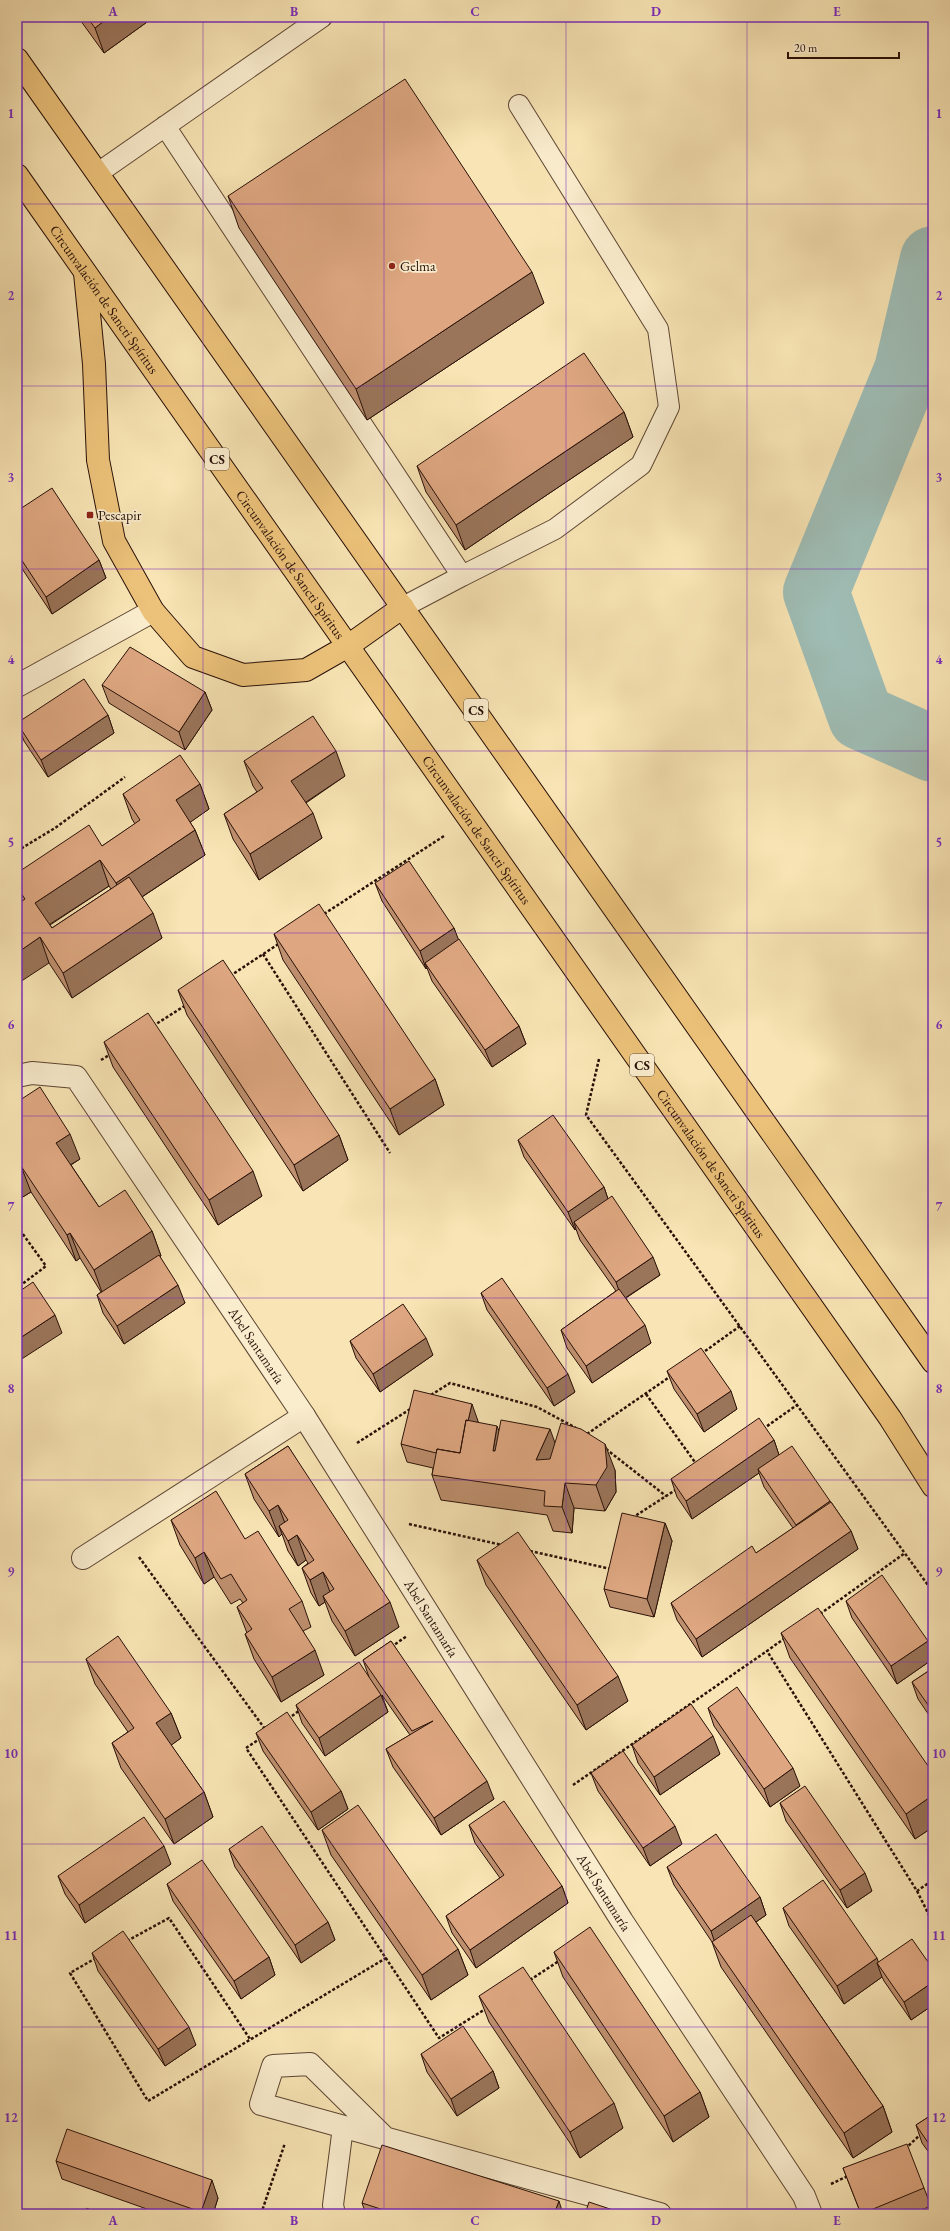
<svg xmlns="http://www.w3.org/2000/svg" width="950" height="2231" viewBox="0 0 950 2231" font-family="'EB Garamond',serif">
<rect width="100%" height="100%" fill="#f8e4b4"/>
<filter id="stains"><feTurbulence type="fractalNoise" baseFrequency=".005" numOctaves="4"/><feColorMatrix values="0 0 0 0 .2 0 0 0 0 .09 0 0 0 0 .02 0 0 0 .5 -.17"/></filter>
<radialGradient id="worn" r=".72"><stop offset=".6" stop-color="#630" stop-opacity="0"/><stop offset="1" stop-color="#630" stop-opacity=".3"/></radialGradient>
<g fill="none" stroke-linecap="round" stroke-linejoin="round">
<path stroke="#9fbdb5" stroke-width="66" d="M933,259L907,370L816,592L861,717L933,749"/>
<g stroke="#5c4532" stroke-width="22">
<path id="lane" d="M165,126L462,576L403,607
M98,173L322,17
M462,576L555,529L641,465L669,407L658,329L519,105
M335,2214L333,2205L343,2127"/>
</g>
<g stroke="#5c4532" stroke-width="24">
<g id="street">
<path d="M17,686L153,611"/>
<path id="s1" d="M17,1076L32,1073L76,1077L304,1416L622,1921L804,2196L811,2214"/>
<path d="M83,1558L304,1416"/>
<path d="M387,2140L310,2064L273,2066L261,2104L660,2214"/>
</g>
</g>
<g stroke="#281007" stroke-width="24">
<g id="highway">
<path d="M17,59L933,1362"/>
<path id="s2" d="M17,175L890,1418L933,1486"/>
<path d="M85,273L94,364L98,460L114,541L153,611L193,657L243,675L306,670L348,646L403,607"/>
</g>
</g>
<path stroke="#281007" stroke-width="2.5" stroke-dasharray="3 2" stroke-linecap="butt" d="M17,851L55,828L125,777
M324,914L444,836
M263,954L390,1153
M230,976L280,943
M153,1026L186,1005
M599,1059L586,1115L933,1592
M101,1060L111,1054
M17,1226L46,1266L17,1288
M701,1354L740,1326
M646,1394L697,1465
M431,1395L450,1383L537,1407L576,1428
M763,1429L797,1405
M587,1434L671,1376
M357,1443L412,1408
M606,1449L666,1496
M632,1518L677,1489
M409,1524L502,1545
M530,1551L611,1569
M139,1557L265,1729
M820,1614L905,1553
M785,1638L767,1651L917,1891L933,1880
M391,1647L407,1636
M288,1719L300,1710
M261,1738L246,1748L439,2038L487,2008
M573,1785L767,1651
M917,1891L933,1923
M127,1941L169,1918L250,2039
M96,1958L70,1973L148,2101L386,1958
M530,1980L559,1961
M905,2149L922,2133
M831,2184L848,2176
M86,2209L101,2214
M261,2214L285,2143"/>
<use href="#lane" stroke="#faedce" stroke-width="20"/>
<use href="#street" stroke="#faedce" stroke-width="22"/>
<use href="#highway" stroke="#ecc27a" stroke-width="22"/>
</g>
<path fill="#bf906f" stroke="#281007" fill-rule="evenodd" d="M78,17H154L104,53Z
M228,196L544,303L367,420L239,228Z
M624,412L633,437L465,550L426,492L417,466Z
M17,511L99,560L106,578L52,614L17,561Z
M102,685L205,692L212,710L185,750L109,703Z
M108,715L114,733L48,777L24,741L17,723Z
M244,761L345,776L306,803L322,838L259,880L233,839L224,814L257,792L253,786Z
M200,784L209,809L190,822L195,830L205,855L142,897L162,938L72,998L49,963L20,903L17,894V873L102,846L135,824L132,819L123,794ZM109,886L111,889L52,928L50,925Z
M375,883L454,928L458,940L519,1026L526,1044L492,1067L432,981L427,968L426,969L382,901Z
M274,934L435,1079L444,1105L399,1135L283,960Z
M178,990L339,1135L348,1160L303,1191L187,1015Z
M104,1042L262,1196L218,1225L113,1067Z
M17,1102L80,1159L71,1165L99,1207L152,1231L161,1256L160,1257L185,1303L124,1344L103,1313L97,1295L101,1292L80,1258L76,1261L31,1192L21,1198L17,1192Z
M518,1140L604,1187L608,1199L660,1275L626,1298L651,1343L592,1383L567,1348L561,1330L616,1291L580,1240L576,1229L575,1230L524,1157Z
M481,1293L575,1392L554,1406L487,1310Z
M350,1341L433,1355L380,1392L356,1358Z
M667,1371L737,1409L704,1432L674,1389Z
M478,1421V1423L499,1430L555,1444L615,1470L616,1492L605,1511L574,1508L572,1533L553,1531L547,1515L441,1500L432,1475L433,1468L407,1462L401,1444Z
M774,1440L779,1455L831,1502L851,1531L858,1549L702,1657L677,1620L671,1603L756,1553L793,1528L764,1487L759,1473L692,1519L677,1497L671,1479Z
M288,1446L399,1627L355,1656L332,1621L325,1602L319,1606L311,1593L302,1568L308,1563L306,1560L298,1566L288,1551L282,1534L279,1537L254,1499L245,1474Z
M171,1520L245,1539L302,1601L311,1627L303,1631L324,1675L281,1702L254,1659L245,1634L247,1633L237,1607L243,1603L240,1599L231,1604L214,1577L204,1584L180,1545Z
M665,1523L672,1541L654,1617L610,1607L604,1589Z
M477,1560L628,1701L586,1730L486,1585Z
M846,1601L928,1641L933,1655V1659L897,1684L852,1618Z
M781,1633L933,1773V1827L915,1839L790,1658Z
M391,1641L494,1799L441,1835L393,1767L386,1749L410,1735L382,1695L388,1712L325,1756L302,1723L296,1705L369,1677L363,1660Z
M86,1659L171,1713L181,1738L171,1745L204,1792L213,1817L174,1844L121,1768L112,1743L128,1732L95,1684Z
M933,1668V1721L918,1699L912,1682Z
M708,1708L800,1786L770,1807L714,1726Z
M256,1733L341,1791L348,1809L318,1830L263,1751Z
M632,1745L720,1754L660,1795L638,1763Z
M591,1773L682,1844L650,1866L598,1791Z
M780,1803L872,1891L847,1908L786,1821Z
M469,1825L562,1886L568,1903L476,1968L452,1933L446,1916L500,1878L475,1843Z
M322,1830L458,1949L468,1975L431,2000L331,1855Z
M229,1849L328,1922L335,1940L301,1963L235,1867Z
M171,1864L85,1923L65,1894L58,1876Z
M667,1867L760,1897L766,1915L756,1922L883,2106L892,2132L853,2158L721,1967L712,1942L674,1885Z
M167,1884L269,1957L275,1975L241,1999L173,1901Z
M783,1908L878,1962L933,1969V2005L911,2020L884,1981L882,1977L844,2004L789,1926Z
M554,1952L700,2092L709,2117L673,2142L563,1977Z
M92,1953L196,2045L165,2066L98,1971Z
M479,1996L623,2128L580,2158L489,2022Z
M421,2054L493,2071L499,2088L457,2116L427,2072Z
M933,2114V2158L922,2143L916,2125Z
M56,2161L218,2198L213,2214H161L62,2179Z
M843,2168L924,2188L931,2206L911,2214H861Z
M362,2203L563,2214H366Z"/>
<path fill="#9b755a" stroke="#281007" d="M109,17H154L104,53L95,28Z
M532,272L544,303L367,420L356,389Z
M624,412L633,437L465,550L456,525Z
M99,560L106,578L52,614L46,597Z
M205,692L212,710L185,750L179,732Z
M108,715L114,733L48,777L41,760Z
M336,751L345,776L300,806L291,781Z
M200,784L209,809L185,826L176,800Z
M313,813L322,838L259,880L250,854Z
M195,830L205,855L125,908L116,883Z
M100,860L109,886L44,928L35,903Z
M153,913L162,938L72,998L63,973Z
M454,928L461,946L425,963L427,968L426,969L420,951Z
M40,937L49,963L17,984V953Z
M519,1026L526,1044L492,1067L485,1050Z
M435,1079L444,1105L399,1135L390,1109Z
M70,1134L80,1159L65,1168L56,1143Z
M339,1135L348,1160L303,1191L294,1165Z
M21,1166L31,1192L21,1198L17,1187V1169Z
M253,1171L262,1196L218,1225L209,1200Z
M604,1187L610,1205L574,1222L576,1229L575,1230L568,1212Z
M152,1231L161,1256L103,1295L94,1270Z
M70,1233L80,1258L76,1261L67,1235Z
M653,1257L660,1275L622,1300L616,1282Z
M178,1285L185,1303L124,1344L117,1326Z
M55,1315L62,1333L17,1362V1340Z
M645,1325L651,1343L592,1383L586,1366Z
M426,1338L433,1355L380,1392L373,1374Z
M568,1374L575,1392L554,1406L547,1388Z
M731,1391L737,1409L704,1432L697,1414Z
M472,1404L478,1421L465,1476L459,1458Z
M497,1426L507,1451H493Z
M550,1429L559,1454L545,1485L536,1460Z
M774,1440L780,1458L758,1469L759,1473L692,1519L686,1501Z
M605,1444L615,1470L616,1492L605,1511L596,1485Z
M565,1483L574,1508L572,1533L562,1507Z
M830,1501L837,1519L802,1543L796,1525Z
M278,1505L288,1531L279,1526L282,1534L279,1537L269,1511Z
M665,1523L672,1541L654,1617L647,1599Z
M851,1531L858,1549L702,1657L696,1639Z
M297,1535L306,1560L298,1566L288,1541Z
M204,1552L214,1577L204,1584L195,1558Z
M323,1572L332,1598L323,1596L325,1602L319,1606L310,1580Z
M390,1602L399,1627L355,1656L345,1631Z
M928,1641L933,1655V1659L897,1684L891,1666Z
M315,1650L324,1675L281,1702L272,1677Z
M618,1676L628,1701L586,1730L577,1705Z
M381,1695L388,1712L325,1756L319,1738Z
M171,1713L181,1738L166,1749L156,1723Z
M713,1736L720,1754L660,1795L654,1777Z
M793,1768L800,1786L770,1807L764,1789Z
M487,1781L494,1799L441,1835L434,1818Z
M341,1791L348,1809L318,1830L311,1812Z
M204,1792L213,1817L174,1844L165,1819Z
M933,1795V1827L915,1839L906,1814Z
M675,1826L682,1844L650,1866L643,1848Z
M164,1846L171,1864L85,1923L79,1905Z
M865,1873L872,1891L847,1908L840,1890Z
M562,1886L568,1903L476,1968L470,1950Z
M760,1897L766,1915L717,1949L711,1931Z
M328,1922L335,1940L301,1963L295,1945Z
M458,1949L468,1975L431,2000L422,1975Z
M269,1957L275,1975L241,1999L234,1981Z
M877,1958L880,1967L877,1963L882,1977L844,2004L837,1986Z
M933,1982V2005L911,2020L904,2002Z
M189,2027L196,2045L165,2066L158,2049Z
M493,2071L499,2088L457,2116L451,2099Z
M700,2092L709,2117L673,2142L664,2116Z
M614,2103L623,2128L580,2158L570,2132Z
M883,2106L892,2132L853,2158L844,2133Z
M212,2180L218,2198L213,2214H201V2212Z
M559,2201L563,2214H554Z"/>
<path fill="#dea781" stroke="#281007" d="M87,17H109L95,28Z
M405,79L532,272L356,389L228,196Z
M584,353L624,412L456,525L417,466Z
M52,488L99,560L46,597L17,553V511Z
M130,647L205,692L179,732L102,685Z
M84,679L108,715L41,760L17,723Z
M313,716L336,751L291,781L313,813L250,854L224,814L263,788L244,761Z
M180,755L200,784L176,800L195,830L116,883L100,860L35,903L52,928L129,877L153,913L63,973L40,937L17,953V905L25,899L17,887V873L89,825L102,846L140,820L123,794Z
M409,861L454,928L420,951L375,883Z
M319,904L435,1079L390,1109L274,934Z
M459,939L519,1026L485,1050L425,963Z
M223,960L339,1135L294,1165L178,990Z
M148,1013L253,1171L209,1200L104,1042Z
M40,1087L70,1134L56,1143L99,1207L125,1190L152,1231L94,1270L70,1233L67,1235L21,1166L17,1169V1102Z
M553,1115L604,1187L568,1212L518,1140Z
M612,1196L653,1257L616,1282L574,1222Z
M159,1255L178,1285L117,1326L97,1295Z
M502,1278L568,1374L547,1388L481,1293Z
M33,1282L55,1315L17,1340V1293Z
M619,1289L645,1325L586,1366L561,1330Z
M403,1304L426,1338L373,1374L350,1341Z
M701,1348L731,1391L697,1414L667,1371Z
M414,1390L472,1404L468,1421L466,1420L460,1453L437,1449L436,1453L401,1444Z
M759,1418L774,1440L686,1501L671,1479Z
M466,1420L497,1426L493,1451H495L501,1420L550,1429L536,1460L550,1459L561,1423L581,1429L605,1444L607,1467L596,1485L565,1483L562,1507L544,1506L545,1491L432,1475L437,1449L460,1453Z
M288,1446L390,1602L345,1631L323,1596L334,1589L323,1572L310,1580L302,1568L314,1560L297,1535L288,1541L279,1526L288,1520L278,1505L269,1511L245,1474Z
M792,1446L830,1501L796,1525L758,1469Z
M216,1491L245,1539L258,1531L302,1601L289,1609L315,1650L272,1677L245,1634L252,1629L237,1607L247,1600L231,1574L221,1579L204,1552L195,1558L171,1520Z
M831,1502L851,1531L696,1639L671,1603L752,1546L756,1553Z
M622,1513L665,1523L647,1599L604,1589Z
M518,1532L618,1676L577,1705L477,1560Z
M882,1575L928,1641L891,1666L846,1601Z
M818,1608L933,1773V1795L906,1814L781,1633Z
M118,1636L171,1713L156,1723L204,1792L165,1819L112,1743L134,1728L86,1659Z
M391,1641L487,1781L434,1818L386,1749L433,1721L412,1731L363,1660Z
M359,1662L381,1695L319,1738L296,1705Z
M933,1668V1712L912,1682Z
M737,1687L793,1768L764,1789L708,1708Z
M691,1704L713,1736L654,1777L632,1745Z
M287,1712L341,1791L311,1812L256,1733Z
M623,1751L675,1826L643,1848L591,1773Z
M805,1786L865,1873L840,1890L780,1803Z
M504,1801L562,1886L470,1950L446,1916L504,1875L469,1825Z
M358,1805L458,1949L422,1975L322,1830Z
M144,1817L164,1846L79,1905L58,1876Z
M262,1826L328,1922L295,1945L229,1849Z
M716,1834L760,1897L711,1931L667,1867Z
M202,1860L269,1957L234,1981L167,1884Z
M823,1880L877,1958L837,1986L783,1908Z
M751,1915L883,2106L844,2133L712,1942Z
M590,1927L700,2092L664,2116L554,1952Z
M123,1931L189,2027L158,2049L92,1953Z
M912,1939L933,1969V1982L904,2002L877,1963Z
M523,1967L614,2103L570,2132L479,1996Z
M463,2026L493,2071L451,2099L421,2054Z
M933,2114V2150L916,2125Z
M67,2129L212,2180L201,2212L56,2161Z
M907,2144L924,2188L861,2214L843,2168Z
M382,2145L559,2201L554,2214H396L362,2203Z
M589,2202L625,2214H585Z"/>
<path fill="none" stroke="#7b2cbf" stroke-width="1" stroke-opacity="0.55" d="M203,17V2214M384,17V2214M566,17V2214M747,17V2214M17,204H933M17,386H933M17,569H933M17,751H933M17,933H933M17,1116H933M17,1298H933M17,1480H933M17,1662H933M17,1844H933M17,2027H933"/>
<g fill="#8f2418" stroke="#faedce" stroke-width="1.5">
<circle cx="392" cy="266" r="4"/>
<rect x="86" y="511" width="8" height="8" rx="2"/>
</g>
<g text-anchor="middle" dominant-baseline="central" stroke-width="3.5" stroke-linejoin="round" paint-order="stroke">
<g fill="#faedce" stroke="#675243" stroke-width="1">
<rect x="205" y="448" width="24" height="22" rx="3"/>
<rect x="464" y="699" width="24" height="22" rx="3"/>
<rect x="630" y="1054" width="24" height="22" rx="3"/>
</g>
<g font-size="13" font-weight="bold" fill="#281007">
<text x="217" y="459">CS</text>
<text x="476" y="710">CS</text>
<text x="642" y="1065">CS</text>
</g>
<g font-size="14" fill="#281007" stroke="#faedce" text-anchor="start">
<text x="400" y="266">Gelma</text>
<text x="98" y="515">Pescapir</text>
</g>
<g font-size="14" fill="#281007" stroke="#faedce">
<text stroke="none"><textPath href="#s2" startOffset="152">Circunvalación de Sancti Spíritus</textPath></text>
<text stroke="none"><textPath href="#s2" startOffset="476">Circunvalación de Sancti Spíritus</textPath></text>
<text stroke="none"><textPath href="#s2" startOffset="800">Circunvalación de Sancti Spíritus</textPath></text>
<text stroke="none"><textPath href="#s2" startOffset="1208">Circunvalación de Sancti Spíritus</textPath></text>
<text stroke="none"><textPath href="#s1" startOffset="383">Abel Santamaría</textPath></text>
<text stroke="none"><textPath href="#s1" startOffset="707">Abel Santamaría</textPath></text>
<text stroke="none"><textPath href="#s1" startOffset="1031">Abel Santamaría</textPath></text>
</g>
</g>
<rect width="950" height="2231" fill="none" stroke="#f8e4b4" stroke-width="44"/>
<path d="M788 52v6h111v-6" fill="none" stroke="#281007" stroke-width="2"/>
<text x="794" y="52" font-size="12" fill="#281007" stroke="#faedce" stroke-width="3" paint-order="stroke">20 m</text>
<rect x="22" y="22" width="906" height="2187" fill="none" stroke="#7b2cbf" stroke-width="1.5"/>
<g font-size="13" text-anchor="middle" font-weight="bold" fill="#7b2cbf">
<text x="113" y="16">A</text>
<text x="294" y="16">B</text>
<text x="475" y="16">C</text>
<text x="656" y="16">D</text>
<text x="837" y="16">E</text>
<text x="11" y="118">1</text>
<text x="939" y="118">1</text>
<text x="11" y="300">2</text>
<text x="939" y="300">2</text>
<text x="11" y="482">3</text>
<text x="939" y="482">3</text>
<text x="11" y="664">4</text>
<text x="939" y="664">4</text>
<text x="11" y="847">5</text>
<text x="939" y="847">5</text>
<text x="11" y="1029">6</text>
<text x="939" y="1029">6</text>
<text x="11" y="1211">7</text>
<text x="939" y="1211">7</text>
<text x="11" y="1393">8</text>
<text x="939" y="1393">8</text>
<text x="11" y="1576">9</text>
<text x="939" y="1576">9</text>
<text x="11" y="1758">10</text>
<text x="939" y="1758">10</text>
<text x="11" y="1940">11</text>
<text x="939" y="1940">11</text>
<text x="11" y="2122">12</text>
<text x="939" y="2122">12</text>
<text x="113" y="2225">A</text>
<text x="294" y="2225">B</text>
<text x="475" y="2225">C</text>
<text x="656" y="2225">D</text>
<text x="837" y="2225">E</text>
</g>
<rect width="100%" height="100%" filter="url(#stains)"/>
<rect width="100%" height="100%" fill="url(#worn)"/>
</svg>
